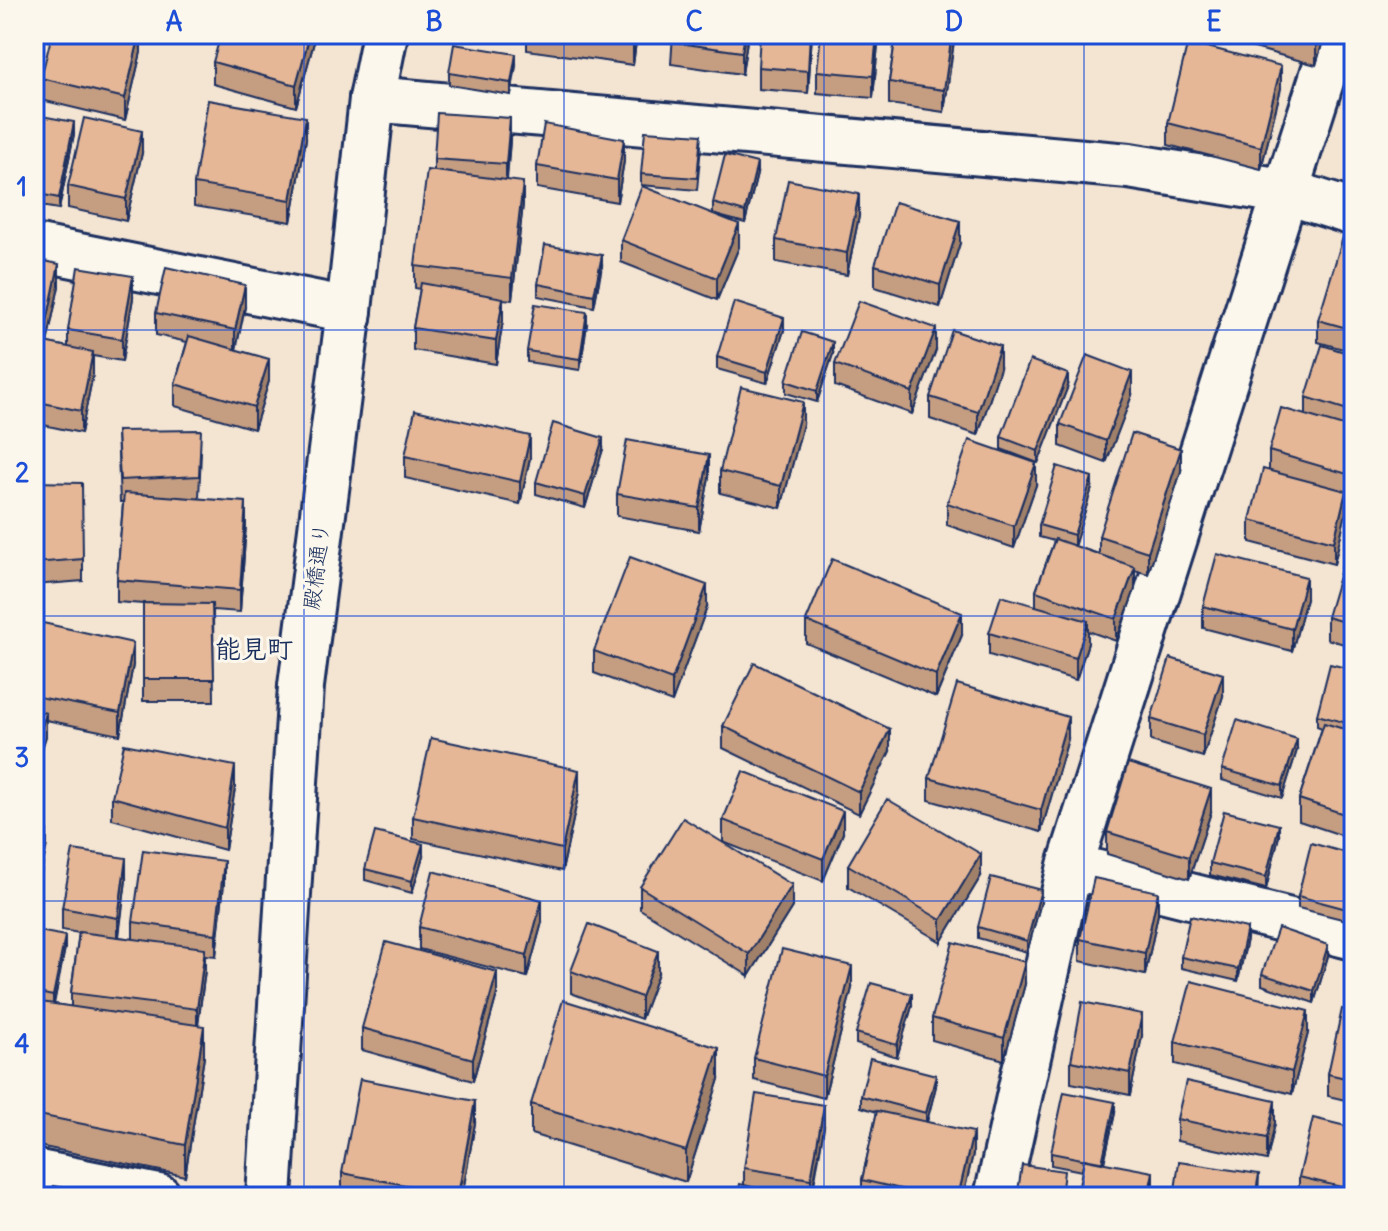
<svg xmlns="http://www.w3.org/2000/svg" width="1388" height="1231" viewBox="0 0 1388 1231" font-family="Delius,'Klee One',sans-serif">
<rect width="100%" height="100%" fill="#f4e4d2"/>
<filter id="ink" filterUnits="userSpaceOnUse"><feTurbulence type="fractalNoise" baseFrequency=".0125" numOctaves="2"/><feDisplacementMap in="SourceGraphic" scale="16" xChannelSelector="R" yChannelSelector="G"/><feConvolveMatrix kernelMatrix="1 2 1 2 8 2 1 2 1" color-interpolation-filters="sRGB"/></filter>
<g filter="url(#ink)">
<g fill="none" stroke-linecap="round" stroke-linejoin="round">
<g stroke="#1b2f5e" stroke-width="50">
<path id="minor" d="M372,99L1129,166L1288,192L1354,213
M34,247L349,310
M1070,866L1354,937
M34,1172L159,1197
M997,1197L1070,866L1336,34"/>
</g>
<g stroke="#1b2f5e" stroke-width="50">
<path id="major" d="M269,1197L301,686L349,310L372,99L385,34"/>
</g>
<use href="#minor" stroke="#fbf7ec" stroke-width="44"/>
<use href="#major" stroke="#fbf7ec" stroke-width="44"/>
</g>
<path fill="#c59d81" stroke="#1b2f5e" stroke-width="2" d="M141,34V52L125,120L41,100V78Z
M314,34V42L296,107L213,84V62Z
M527,34H637L633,65L527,50Z
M673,34H748L742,74L671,64Z
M812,34L808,93L758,89V67Z
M821,34H879L873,98L817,93V71Z
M896,34H955L944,112L889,104V82Z
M1190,34H1220L1210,48L1281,88L1261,169L1168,145V123L1210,48Z
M1247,34H1325L1316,65L1247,46Z
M516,65L511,95L449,85V73Z
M34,124L74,134L59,209L34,205Z
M306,139L291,222L194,206V184Z
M510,140L507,180L523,204L512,300L503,299V320L496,364L413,350V328L420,289L415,288V266L434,170V159Z
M701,146L697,190L641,185V174Z
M142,153L126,221L68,208V186Z
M624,161L617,202L537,188V166Z
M757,174L745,223L715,215L739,247L717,300L621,262V240L713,214V203Z
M859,216L847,275L776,262V240Z
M1354,240V352L1318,342V320Z
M960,243L940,307L875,287V265Z
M34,259L59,286L47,343L68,347V330L133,298L122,361L93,356V374L81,433L34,423Z
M602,266L594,307L538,296V284Z
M245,307L236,350L269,381L254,429L175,406V384L187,342L156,335V313Z
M587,324L580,370L527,362V351Z
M784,330L767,383L717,369V357Z
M936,350L912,414L835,386V364Z
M833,354L817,402L786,393V381Z
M1354,355V498L1346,496V513L1334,564L1250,542V520L1269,471V451L1306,415V397Z
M1000,368L978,435L930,419V397Z
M1068,386L1038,463L1001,449V437Z
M1132,395L1106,463L1060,446V424Z
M803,424L781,508L720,493V471Z
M117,431L201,452L199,498L246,524L240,612L213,610L214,701H143V604L117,602V580L123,502H120Z
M603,449L585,508L536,494V482Z
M405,456L530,458L520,504L405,478Z
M1181,471L1148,574L1135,570V589L1116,641L1088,631V643L1076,680L989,655V633L1036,606V591L1054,541L1039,537V525L1092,488L1074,546L1099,554V536Z
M709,477L699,531L617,516V494Z
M34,482L83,559V581L34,585Z
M1036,485L1014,548L947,525V503Z
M1354,570V647L1327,639V617Z
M1306,599L1292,651L1203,628V606Z
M707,607L672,702L594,673V651Z
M806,621L962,635L936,697L806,643Z
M34,665H133L120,735L46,720V736L34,773Z
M1354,670V817L1347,837L1299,821V799L1322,728L1317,726V715Z
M1223,696L1203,757L1151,741V719Z
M723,726L890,751L859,814L723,748Z
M1068,739L1041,832L929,800V778Z
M1297,750L1282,798L1222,780V769Z
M235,788L225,850L112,819V797Z
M579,792L562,871L413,839V817Z
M1211,812L1189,879L1107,854V832Z
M723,820L843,833L823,881L723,842Z
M1279,836L1266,889L1210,875V863Z
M1354,855V922L1298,908V896Z
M423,856L412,893L365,880V869Z
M848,865L981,876L941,942L848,887Z
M126,880L119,937L133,939V922L224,883L216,956L205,955V970L198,1026L204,1057L185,1176L34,1145V930L65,948L54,1004L71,1007V993L79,933L62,930V908Z
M640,887L792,907L749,976L640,909Z
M1041,902L1027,952L978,938V927Z
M1158,914L1145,975L1080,961V939Z
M542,922L527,977L419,949V927Z
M1247,939L1238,981L1181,968V957Z
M1328,956L1314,1003L1262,985V974Z
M1354,964V1102L1328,1096V1074L1346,1010V1000Z
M571,971L658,973L641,1019L571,993Z
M1025,984L1004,1060L932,1040V1018Z
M852,988L824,1098L754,1080V1058Z
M497,994L473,1081L362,1050V1028Z
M912,1006L897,1057L856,1044V1033Z
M1308,1033L1292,1094L1175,1064V1042Z
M1142,1036L1130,1095L1071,1083V1061Z
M719,1079L686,1182L531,1134V1104Z
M936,1086L927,1122L973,1154L963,1197H862V1180L877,1112L861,1107V1096Z
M1115,1113L1104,1163L1153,1194L1082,1171L1051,1165V1153Z
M1177,1119L1275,1123L1267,1160L1177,1141Z
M475,1123L462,1197H351L342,1195V1173Z
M824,1127L812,1197H737L744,1185V1168Z
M1354,1128V1197H1299V1177Z"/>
<path fill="#a08069" stroke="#1b2f5e" stroke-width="2" d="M140,34L141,52L125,120V98Z
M310,34H314V42L296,107V85Z
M634,34H637L633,65V43Z
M745,34H748L742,74V52Z
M810,34H812L808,93V71Z
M877,34H879L873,98V76Z
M952,34H955L944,112V90Z
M1212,34H1220L1210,48V36Z
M1318,34H1325L1316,65V43Z
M516,54V65L511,95V83Z
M1281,66V88L1261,169V147Z
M306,117V139L291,222V200Z
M510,118V140L506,186V164Z
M74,122V134L59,209V198Z
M142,131V153L126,221V199Z
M624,139V161L617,202V180Z
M757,163V174L745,223V212Z
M523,182V204L512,300V278Z
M859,194V216L847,275V253Z
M960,221V243L940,307V285Z
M739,224V247L717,300V278Z
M602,255V266L594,307V295Z
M59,264V286L46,348V326Z
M133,276V298L122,361V339Z
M245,285V307L235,353V330Z
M503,298V320L496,364V341Z
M587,312V324L580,370V359Z
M784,318V330L767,383V372Z
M936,328V350L912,414V392Z
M833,342V354L817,402V391Z
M1000,346V368L978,435V412Z
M93,352V374L81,433V411Z
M269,359V381L254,429V407Z
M1132,372V395L1106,463V441Z
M1068,374V386L1038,463V451Z
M803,402V424L781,508V486Z
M530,436V458L520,504V482Z
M603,438V449L585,508V496Z
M1181,449V471L1148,574V552Z
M709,455V477L699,531V508Z
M1036,463V485L1014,548V526Z
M1092,477V488L1074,547V535Z
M1346,491V513L1334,564V542Z
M246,502V524L240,612V590Z
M1135,567V589L1116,641V619Z
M1306,577V599L1292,651V629Z
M707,585V607L672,702V680Z
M962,613V635L936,697V675Z
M1088,621V643L1076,680V658Z
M133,643V665L120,735V713Z
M1223,674V696L1203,757V735Z
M46,713V736L34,773V751Z
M1068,717V739L1041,832V810Z
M890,729V751L859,814V792Z
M1297,739V750L1282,798V786Z
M235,766V788L225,850V828Z
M579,770V792L562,871V849Z
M1211,789V812L1189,879V857Z
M1354,795V817L1347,837V815Z
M843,811V833L823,881V859Z
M47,823V845L34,907V885Z
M1279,825V836L1266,889V877Z
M423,844V856L412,893V881Z
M981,854V876L941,942V920Z
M126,858V880L118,940V918Z
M224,861V883L216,956V934Z
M792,885V907L749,976V954Z
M1041,890V902L1027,952V941Z
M1158,892V914L1145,975V953Z
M542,900V922L527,977V955Z
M1247,928V939L1238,981V969Z
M65,936V948L53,1007V996Z
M1328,945V956L1314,1003V991Z
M205,948V970L197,1031V1009Z
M658,951V973L641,1019V997Z
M1025,962V984L1004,1060V1038Z
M852,966V988L824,1098V1076Z
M497,972V994L473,1081V1059Z
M912,994V1006L897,1057V1045Z
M1308,1011V1033L1292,1094V1072Z
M1142,1014V1036L1130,1095V1073Z
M204,1026V1057L185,1176V1145Z
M719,1048V1079L686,1182V1151Z
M936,1075V1086L926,1125V1113Z
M475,1101V1123L462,1197H458Z
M1275,1101V1123L1267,1160V1138Z
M1115,1102V1113L1101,1175V1164Z
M824,1105V1127L811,1197V1179Z
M973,1132V1154L963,1197H958Z
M1153,1172V1194L1152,1197H1148Z
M1259,1174L1258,1197H1255Z"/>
<path fill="#e5b796" stroke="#1b2f5e" stroke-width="2" d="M52,34H140L125,98L41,78Z
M221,34H310L296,85L213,62Z
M569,34H634L633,43Z
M673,34H745L742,52L671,42Z
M760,34H810L808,71L758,67Z
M821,34H877L873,76L817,71Z
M896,34H952L944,90L889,82Z
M1283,34H1318L1316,43Z
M1188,42L1281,66L1261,147L1168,123Z
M454,44L516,54L511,83L449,73Z
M208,100L306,117L291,200L194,184Z
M437,113L510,118L506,164L434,159Z
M36,115L74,122L59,198L34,193V124Z
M84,118L142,131L126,199L68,186Z
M544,124L624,139L617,180L537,166Z
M645,131L701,135L697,178L641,174Z
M725,155L757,163L745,212L713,203Z
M427,170L523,182L512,278L415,266Z
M788,180L859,194L847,253L776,240Z
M642,186L739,224L717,278L621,240Z
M895,202L960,221L940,285L875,265Z
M1343,237L1354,240V330L1318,320Z
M545,245L602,255L594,295L538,284Z
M34,259L59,264L46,326L34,323Z
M78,267L133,276L122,339L68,330Z
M166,267L245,285L235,330L156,313Z
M421,283L503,298L496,341L413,328Z
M859,301L936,328L912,392L835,364Z
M734,302L784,318L767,372L717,357Z
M535,304L587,312L580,359L527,351Z
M952,330L1000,346L978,412L930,397Z
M802,332L833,342L817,391L786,381Z
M189,336L269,359L254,407L175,384Z
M34,340L93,352L81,411L34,401Z
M1322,345L1354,355V412L1306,397Z
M1087,355L1132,372L1106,441L1060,424Z
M1030,360L1068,374L1038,451L1001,437Z
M741,387L803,402L781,486L720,471Z
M1281,408L1354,429V476L1269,451Z
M415,410L530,436L520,482L405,456Z
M553,423L603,438L585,496L536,482Z
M201,430L199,476L120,480L117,431Z
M1132,433L1181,449L1148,552L1099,536Z
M627,440L709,455L699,508L617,494Z
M969,440L1036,463L1014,526L947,503Z
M1057,466L1092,477L1074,535L1039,525Z
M1263,469L1346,491L1334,542L1250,520Z
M34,482L82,483L83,559L34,563Z
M124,493L246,502L240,590L117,580Z
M1055,539L1135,567L1116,619L1036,591Z
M1217,554L1306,577L1292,629L1203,606Z
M630,557L707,585L672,680L594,651Z
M832,559L962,613L936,675L806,621Z
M1342,566L1354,570V625L1327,617Z
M1001,596L1088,621L1076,658L989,633Z
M143,603L212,604L214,679H143Z
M43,623L133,643L120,713L34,696V665Z
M1170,658L1223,674L1203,735L1151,719Z
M754,663L890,729L859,792L723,726Z
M1330,664L1354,670V725L1317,715Z
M957,684L1068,717L1041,810L929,778Z
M34,710L46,713L34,751Z
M1237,720L1297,739L1282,786L1222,769Z
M1324,723L1354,732V795L1347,815L1299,799Z
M431,738L579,770L562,849L413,817Z
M124,744L235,766L225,828L112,797Z
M1128,763L1211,789L1189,857L1107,832Z
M743,771L843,811L823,859L723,820Z
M887,799L981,854L941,920L848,865Z
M1224,811L1279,825L1266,877L1210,863Z
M683,818L792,885L749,954L640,887Z
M34,821L47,823L34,885Z
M375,832L423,844L412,881L365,869Z
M1311,843L1354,855V911L1298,896Z
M73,850L126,858L118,918L62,908Z
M143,850L224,861L216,934L133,922Z
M433,871L542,900L527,955L419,927Z
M991,877L1041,890L1027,941L978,927Z
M1094,878L1158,892L1145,953L1080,939Z
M1190,916L1247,928L1238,969L1181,957Z
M589,924L658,951L641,997L571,971Z
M1278,928L1328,945L1314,991L1262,974Z
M34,930L65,936L53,996L34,992Z
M79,932L205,948L197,1009L71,993Z
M386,942L497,972L473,1059L362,1028Z
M953,942L1025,962L1004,1038L932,1018Z
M782,949L852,966L824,1076L754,1058Z
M1354,964V1001L1346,1000Z
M1191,981L1308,1011L1292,1072L1175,1042Z
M871,983L912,994L897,1045L856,1033Z
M563,1000L719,1048L686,1151L531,1104Z
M34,1001L204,1026L185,1145L34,1114Z
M1082,1002L1142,1014L1130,1073L1071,1061Z
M1342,1009L1354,1011V1080L1328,1074Z
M870,1058L936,1075L926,1113L861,1096Z
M360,1079L475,1101L458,1195L342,1173Z
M1186,1081L1275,1101L1267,1138L1177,1119Z
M1064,1092L1115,1102L1102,1163L1051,1153Z
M756,1094L824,1105L811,1179L744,1168Z
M877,1111L973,1132L958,1197H935L862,1180Z
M1313,1118L1354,1128V1190L1299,1177Z
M1084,1159L1153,1172L1148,1197H1077Z
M1179,1162L1259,1174L1255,1197H1174Z
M1022,1165L1064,1171L1061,1197H1017Z
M740,1184L792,1197H737Z
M53,1186L99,1194V1197H51Z"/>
</g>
<path fill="none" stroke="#1d4ed8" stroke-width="2" stroke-opacity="0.55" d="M304,34V1197M564,34V1197M824,34V1197M1084,34V1197M34,330H1354M34,616H1354M34,901H1354"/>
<g text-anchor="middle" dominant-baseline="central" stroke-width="6" stroke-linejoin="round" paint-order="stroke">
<g font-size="22" fill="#1b2f5e" stroke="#fbf7ec">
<text transform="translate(316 566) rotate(-83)">殿橋通り</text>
</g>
<g font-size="26" font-weight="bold" fill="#1b2f5e" stroke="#fbf7ec">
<text x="254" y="648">能見町</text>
</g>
</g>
<rect width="1388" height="1231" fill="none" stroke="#fbf7ec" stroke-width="88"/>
<rect x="44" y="44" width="1300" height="1143" fill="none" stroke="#1d4ed8" stroke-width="3"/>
<g font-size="26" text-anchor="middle" font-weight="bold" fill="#1d4ed8">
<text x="174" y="31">A</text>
<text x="434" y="31">B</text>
<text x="694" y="31">C</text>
<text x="954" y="31">D</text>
<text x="1214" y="31">E</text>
<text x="22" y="196">1</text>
<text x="22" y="482">2</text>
<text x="22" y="767">3</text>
<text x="22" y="1053">4</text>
</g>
</svg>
